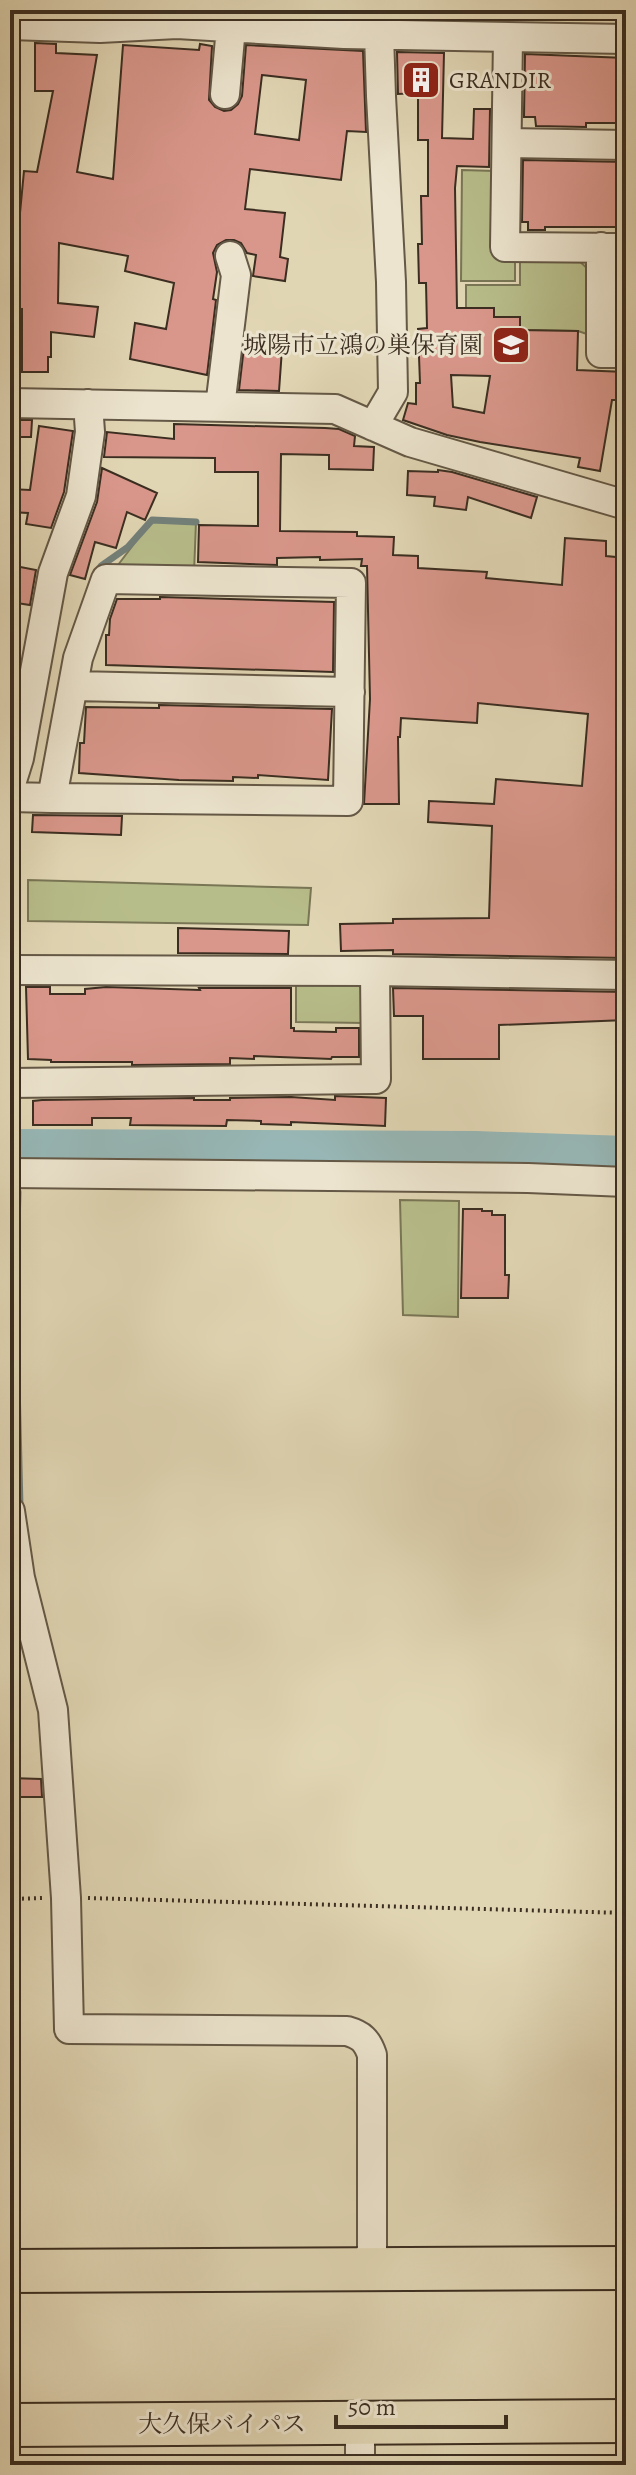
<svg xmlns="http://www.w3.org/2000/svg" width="636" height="2475" viewBox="0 0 636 2475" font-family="Alegreya,'Noto Serif JP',serif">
<rect width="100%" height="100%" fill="#e1d6b4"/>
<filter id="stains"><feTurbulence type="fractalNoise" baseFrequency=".0025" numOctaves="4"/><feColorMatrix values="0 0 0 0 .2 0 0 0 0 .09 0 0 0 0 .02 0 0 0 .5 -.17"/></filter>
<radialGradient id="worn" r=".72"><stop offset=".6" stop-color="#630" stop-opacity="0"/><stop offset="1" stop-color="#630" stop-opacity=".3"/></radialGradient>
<path fill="#b7bd8a" stroke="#797656" stroke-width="2" d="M462,170L495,171L494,256L515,257V281H461Z
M520,259H577L590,271V335L578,331L520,330V318L494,317L493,308H466V285H520Z
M152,520L196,522L194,573L115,569Z
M28,880L311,888L308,925L28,921Z
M296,980L353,981L364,990L365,1023L296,1022Z
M400,1200L459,1201L458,1317L403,1315Z"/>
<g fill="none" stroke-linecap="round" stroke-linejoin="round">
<path stroke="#72807a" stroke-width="7" d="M98,574L101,566L128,547L152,520L196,522
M18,1192L15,1298L20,1507"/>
<path stroke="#97b7b6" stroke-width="40" d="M10,1149L475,1151L626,1156"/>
</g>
<path fill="#d9978b" stroke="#3b2e21" stroke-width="2" fill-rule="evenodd" d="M398,10H444V19L397,18Z
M35,43L56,44V53L97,55L77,172L113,179L123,45L199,50L200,44L212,46L209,100L215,107L224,111L231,110L238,104L242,96L246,45L363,51L366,132L347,131L341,180L250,169L245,209L285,213L280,257L288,259L285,281L253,276L256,255L247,253L241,243L234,240H226L217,245L213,253L217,272L213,299L216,300L207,375L130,359L135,323L166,329L174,283L125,271L128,256L59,243L58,303L98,307L94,337L51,332V357H48V372H22V309H19V269L10,268V234H18L24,171L37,172L53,91H35ZM262,75L306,80L299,140L255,134Z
M397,52L444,53L442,138L473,139L474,109H490L489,167L457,166L455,188L457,308H494V317H520V330L578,331L577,370L626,372L624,400H612L600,471L578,467L580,458L480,442L447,435L403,420L408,403L416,404V383H420L418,329L427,328L426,283H419L418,244H422L421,196H428V140H418V93L398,94ZM451,375L490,376L484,413L453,407Z
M525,54L626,58L624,123H586V127L536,126L535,117H524Z
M523,160L626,162L625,227H545V230H528V222H522Z
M244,347L282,349L279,391L239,390Z
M10,420H32L31,437H10Z
M174,424L325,428L339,429L355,436L354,446L374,447L373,470L329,469V455L281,454L280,531L357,532V536L394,537L393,555L418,556V568L487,572L486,578L562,585L565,538L606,541V556L626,558V958L393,954V950L341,951L340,924L393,923V919L489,918L492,826L428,822L429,801L494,804L496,779L582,786L588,714L478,703L477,723L401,718L400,737H398L399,804H364L370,699L367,566H361L362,559L320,560V557L277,558V565L198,562L199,525L258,526V472H215V458L104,457L107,432L174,439Z
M39,426L73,431L64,492L51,528L26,524L28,513L10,512V489L30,490Z
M102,468L157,493L145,520L127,512L116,548L95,542L85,579L70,575L97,502Z
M438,470L452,472L537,497L531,518L468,497L466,510L434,506L435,497L407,495L408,471L438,472Z
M10,565L36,570L30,605L10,602Z
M160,597L334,602L333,672L106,665V635H109L110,619L117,599H160Z
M159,705L332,709L328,780L258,775V778L233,777V781L179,780L79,773L80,743H84L86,707L159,708Z
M33,815L122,816L121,835L32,832Z
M178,928L289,931L288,954L178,953Z
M26,987H50V994H85V989L106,987L200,990L199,988H291V1028H294V1031L336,1032V1028H359V1057H332L331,1059L254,1056V1059L230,1058V1064L132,1065V1062H51V1060L28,1059Z
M393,988L626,992V1020L499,1025V1059H423V1016H394Z
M335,1096L386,1098L385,1126L291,1122V1125L261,1124V1121L227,1120L226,1126L130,1125L131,1118H92V1125H33V1101L42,1100L194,1098V1100H230V1098L291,1097L335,1100Z
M463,1209H482V1211H492V1215H505V1275H509L508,1298H461Z
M10,1778L41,1779L42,1797H10Z"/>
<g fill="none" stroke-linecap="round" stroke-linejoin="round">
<g stroke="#645846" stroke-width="32">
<path id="minor" d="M10,25L100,28L177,24L344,34L626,39
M508,38L505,247L626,248
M225,94L231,27
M507,143L626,145
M601,247V353H626
M10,403L335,409L410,442L626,505
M220,407L236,275L230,256
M373,426L393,392L391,282L381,96L379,34L381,10
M74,686L350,692
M10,787L19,758L53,573L81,496L90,432L88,404
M10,797L52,798L348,801L351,583L106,579L78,658L52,798
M10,970L375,971L626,975
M10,1083L376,1079L375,971
M10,1173L528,1178L626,1182
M10,1511L20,1578L53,1710L66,1898L69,2029L347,2031C361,2035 367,2040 372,2055V2251L361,2270
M342,2425L360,2424V2465"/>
</g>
<g stroke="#3b2e21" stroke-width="46">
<path id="highway" d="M10,2271L626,2268
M10,2425L626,2421"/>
</g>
<path stroke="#3b2e21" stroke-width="4" stroke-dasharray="2 4" stroke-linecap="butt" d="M88,1898L626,1913
M10,1899L44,1898"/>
<use href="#minor" stroke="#ece4ce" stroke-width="28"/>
<use href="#highway" stroke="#e1d6b4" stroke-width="42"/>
</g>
<defs>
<g id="building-square" transform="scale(2)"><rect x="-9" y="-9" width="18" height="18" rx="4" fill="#8f2418" stroke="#ece4ce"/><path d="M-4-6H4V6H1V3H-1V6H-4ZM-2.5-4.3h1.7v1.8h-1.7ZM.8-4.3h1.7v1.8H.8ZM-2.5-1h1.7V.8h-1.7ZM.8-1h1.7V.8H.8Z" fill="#fff"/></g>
<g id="school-square" transform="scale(2)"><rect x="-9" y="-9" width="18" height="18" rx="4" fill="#8f2418" stroke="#ece4ce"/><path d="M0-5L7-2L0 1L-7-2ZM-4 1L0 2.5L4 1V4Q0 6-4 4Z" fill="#fff"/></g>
</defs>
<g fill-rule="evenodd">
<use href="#building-square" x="421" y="80"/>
<use href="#school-square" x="511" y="345"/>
</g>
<g text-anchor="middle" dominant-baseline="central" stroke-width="6" stroke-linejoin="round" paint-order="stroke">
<g font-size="24" fill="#3b2e21" stroke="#ece4ce" text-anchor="start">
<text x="449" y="80">GRANDIR</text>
<text x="483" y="345" text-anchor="end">城陽市立鴻の巣保育園</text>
</g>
<g font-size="24" fill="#3b2e21" stroke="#ece4ce">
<text x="222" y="2424">大久保バイパス</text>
</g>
</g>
<rect width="636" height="2475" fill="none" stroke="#e1d6b4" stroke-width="40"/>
<rect x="12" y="12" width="612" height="2451" fill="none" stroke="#3b2e21" stroke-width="4"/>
<rect x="20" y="20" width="596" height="2435" fill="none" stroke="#3b2e21" stroke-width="2"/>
<path d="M336 2415v12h170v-12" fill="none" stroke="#3b2e21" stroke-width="4"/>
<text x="348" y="2415" font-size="24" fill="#3b2e21" stroke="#ece4ce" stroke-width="6" paint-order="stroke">50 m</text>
<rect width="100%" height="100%" filter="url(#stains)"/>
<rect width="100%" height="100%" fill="url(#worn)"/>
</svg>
